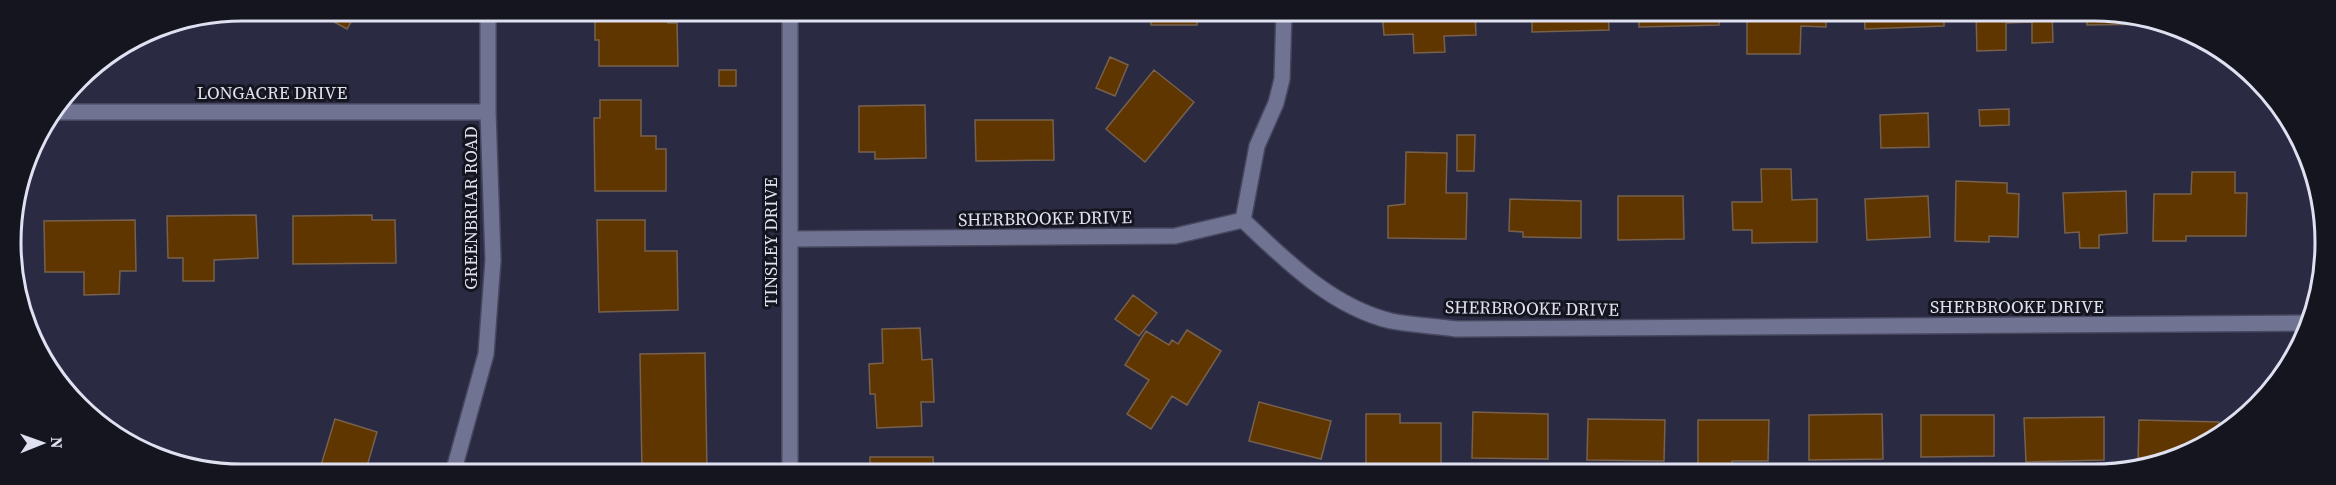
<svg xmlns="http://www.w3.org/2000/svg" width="2336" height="485" viewBox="0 0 2336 485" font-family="'Source Serif 4',serif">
<rect width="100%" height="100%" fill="#2a2b43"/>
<path fill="#5f3500" stroke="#77614c" stroke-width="1.5" d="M314,11H357L347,29Z
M595,11H668V23H677L678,66H599V40H595Z
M1151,11H1197V25H1151Z
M1382,12H1475L1476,35L1444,36L1445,52L1414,53L1413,34L1384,35Z
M1532,12H1608L1609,30L1532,32Z
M1639,12H1719V25L1639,27Z
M1747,12H1826V27L1801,26L1800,54H1747Z
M1864,12H1944V26L1865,29Z
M1976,12H2052L2053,42L2032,43V22L2006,23V50L1977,51Z
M2054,12H2068L2069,16L2054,17Z
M2086,12H2123L2158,24L2087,25Z
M1110,57L1128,65L1115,96L1096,88Z
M719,70H736V86H719Z
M1154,70L1194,102L1145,162L1106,129Z
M600,100H641V136H656V149H666V191H595L594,118H600Z
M925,105L926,158L875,159V152H859V106Z
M2009,109V125L1980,126L1979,110Z
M1928,113L1929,147L1881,148L1880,115Z
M975,120H1053L1054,160L976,161Z
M1457,135H1475L1474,171H1457Z
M1406,152L1447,153L1446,193H1467L1466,239L1388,238V206L1405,204Z
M1761,169H1791L1792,200L1817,199V242L1752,243V230H1733L1732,202H1762Z
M2192,172H2235V193H2247L2246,236H2186V241H2153L2154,194H2191Z
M1956,181L2007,183V193L2019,194L2018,237L1989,236V242L1955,241Z
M2126,191L2127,233L2099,235V248H2080L2079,232L2065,233L2063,193Z
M2316,192H2318L2321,231H2317Z
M1618,196H1683L1684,239L1618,240Z
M1928,196L1930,237L1867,240L1865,199Z
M1510,199L1581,201V238L1523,237V232L1509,231Z
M256,215L258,258L214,260V281H183V258H168L167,216Z
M372,215V220H395L396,263L293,264V216Z
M135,220L136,271H120L119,294L84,295V272H45L44,221Z
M597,220H645V251H677L678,310L599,312Z
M1133,295L1157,313L1139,336L1115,319Z
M920,328L922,360L932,359L934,402H921L922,426L877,428L875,394H870L869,364L883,363L882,329Z
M1187,330L1221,351L1187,405L1172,396L1151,429L1127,414L1149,380L1125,365L1146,331L1169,345L1172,340L1178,344Z
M705,353L707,473H607L642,472L640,354Z
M1259,402L1331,421L1321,459L1249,441Z
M1473,412L1548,414V459L1472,458Z
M1366,414H1400V423H1441V464H1366Z
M1882,414L1883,459L1809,460V415Z
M1921,415H1994V456L1921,457Z
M2104,417V460L2026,462L2024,418Z
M335,419L377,432L365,473H302L303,467L319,472Z
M1588,419L1665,420L1664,461L1587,460Z
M1698,420H1769L1768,461H1732V474H1698Z
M2139,420L2219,422V434L2196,451L2154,462H2138Z
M870,457H933L934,473H870Z"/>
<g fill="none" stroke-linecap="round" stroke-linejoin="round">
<g stroke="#47485f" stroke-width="18">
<path id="minor" d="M790,11V473
M56,112H488
M1243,220C1285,260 1332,307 1391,321C1412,325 1434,326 1456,329L2308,323
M1243,220L1257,146L1276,103L1282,79L1284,12
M790,239L1175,236L1243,220
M453,473L486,354L493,260L488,112V11"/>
</g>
<use href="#minor" stroke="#707392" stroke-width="15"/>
</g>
<g text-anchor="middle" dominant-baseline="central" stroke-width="6" stroke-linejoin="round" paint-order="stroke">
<g font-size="18" fill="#dfe0f0" stroke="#14151f">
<text x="272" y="92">LONGACRE DRIVE</text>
<text transform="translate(470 208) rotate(-90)">GREENBRIAR ROAD</text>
<text transform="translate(1045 218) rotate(-1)">SHERBROOKE DRIVE</text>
<text transform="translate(770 242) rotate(-90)">TINSLEY DRIVE</text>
<text x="2017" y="306">SHERBROOKE DRIVE</text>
<text transform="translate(1532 308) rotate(1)">SHERBROOKE DRIVE</text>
</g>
</g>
<path d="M0 0H2336V485H0ZM242 21H2094A221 221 0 0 1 2315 242V243A221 221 0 0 1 2094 464H242A221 221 0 0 1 21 243V242A221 221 0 0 1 242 21Z" fill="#14151f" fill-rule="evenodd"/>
<path fill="none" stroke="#dfe0f0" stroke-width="3" d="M242 21H2094A221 221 0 0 1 2315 242V243A221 221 0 0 1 2094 464H242A221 221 0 0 1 21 243V242A221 221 0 0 1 242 21Z"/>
<g transform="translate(42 443) rotate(89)" stroke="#14151f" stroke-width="4.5" paint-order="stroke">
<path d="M0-4.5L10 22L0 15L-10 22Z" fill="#dfe0f0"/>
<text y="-9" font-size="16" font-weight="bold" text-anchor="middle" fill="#dfe0f0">N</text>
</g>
</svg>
